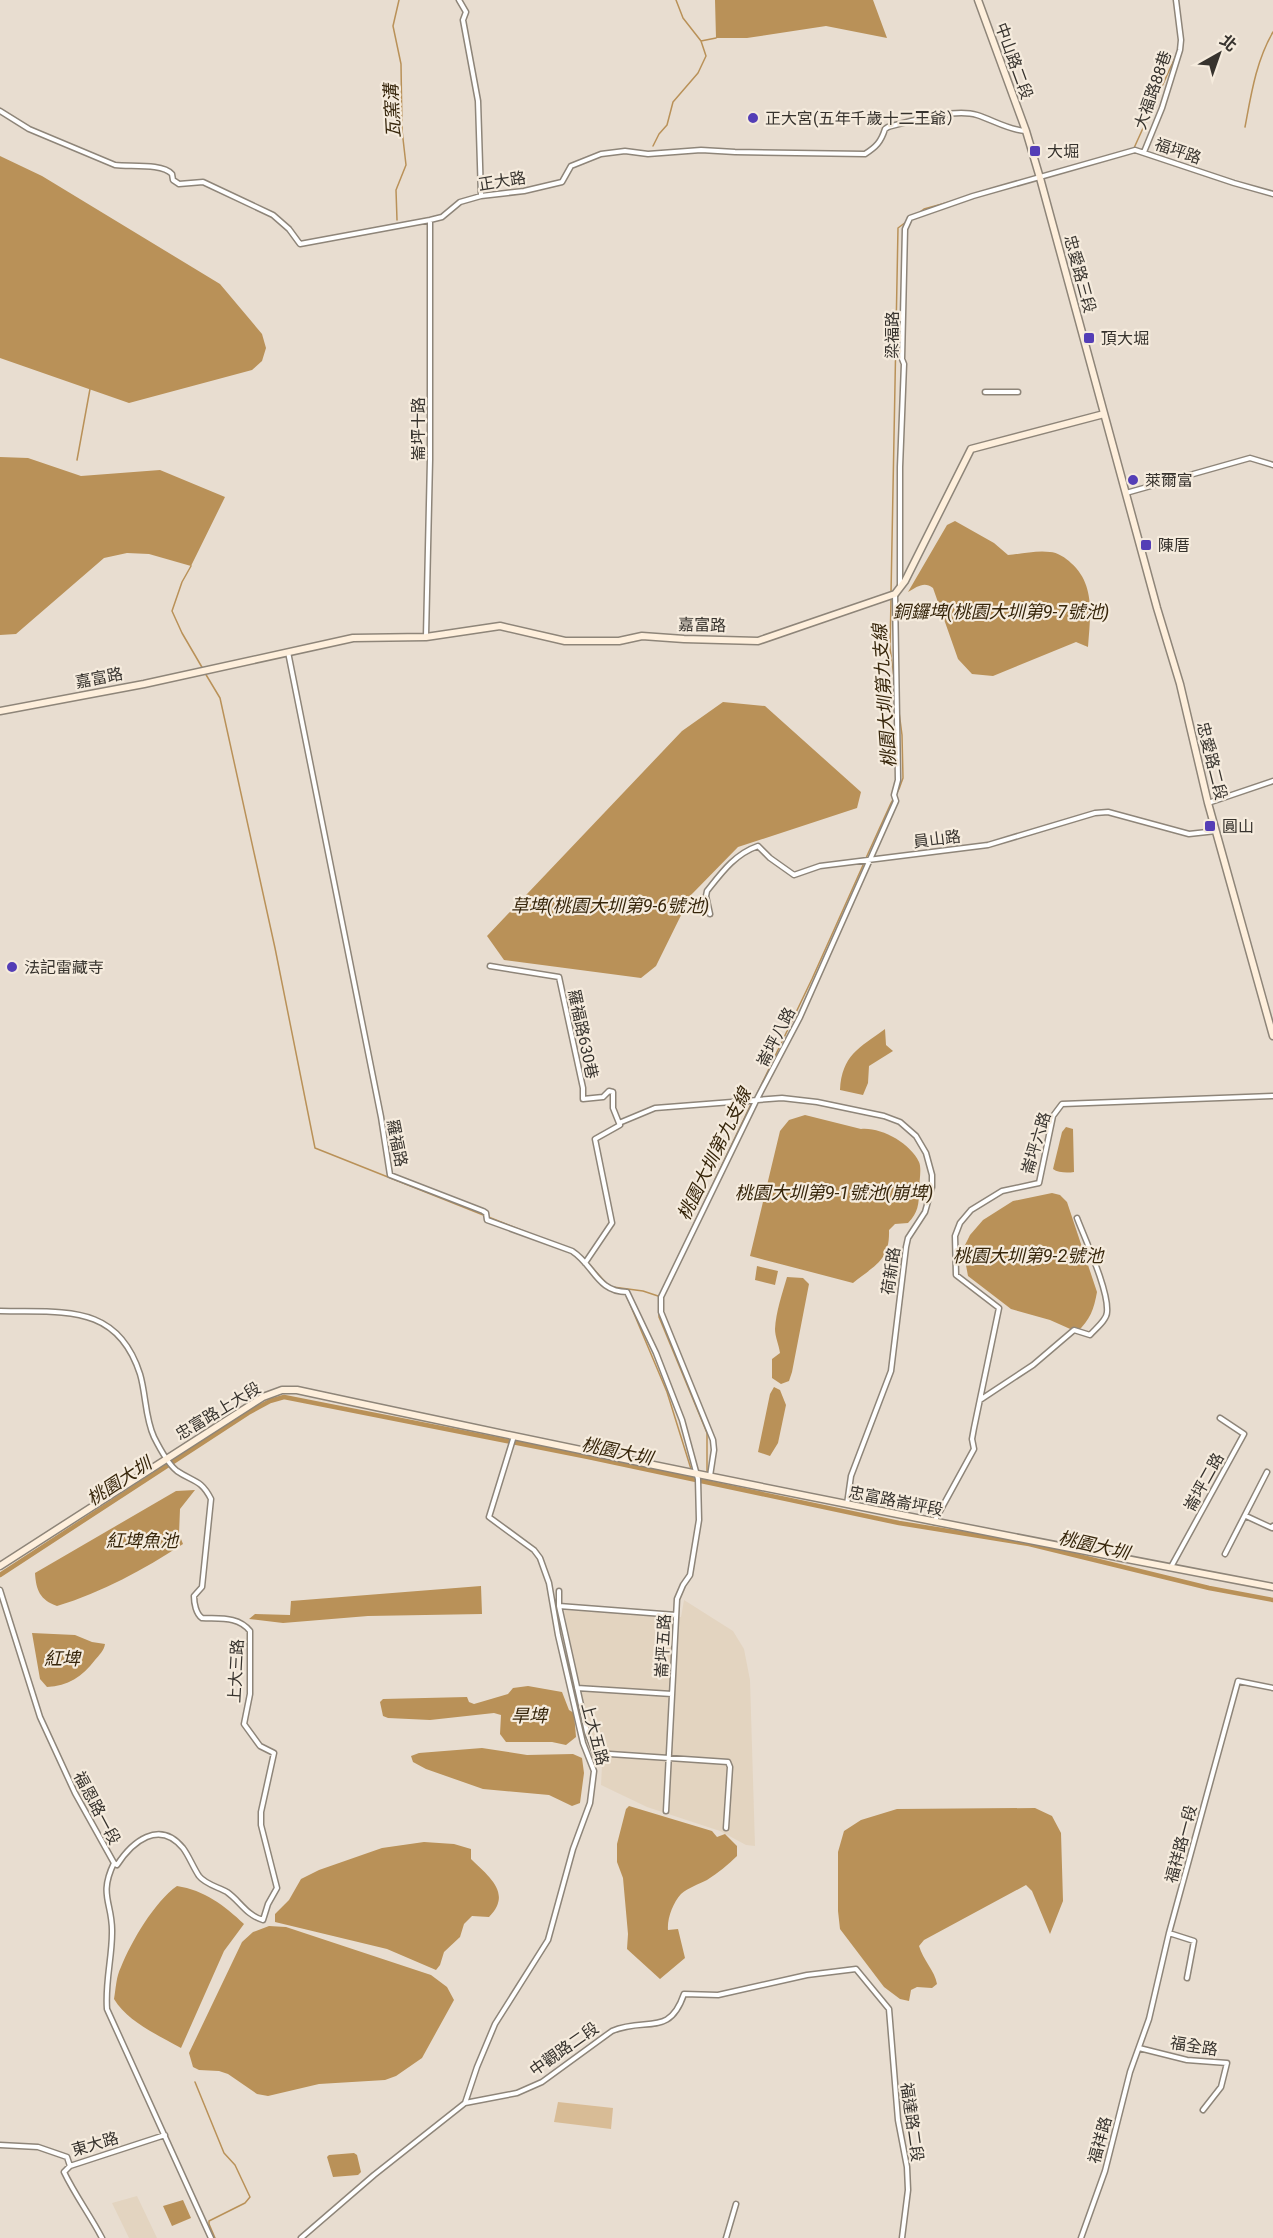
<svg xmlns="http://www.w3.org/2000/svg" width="1273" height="2238" viewBox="0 0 1273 2238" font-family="Roboto,'Noto Sans TC',sans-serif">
<rect width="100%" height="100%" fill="#e8ddd0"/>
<path fill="#e3d4c0" d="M684,1600L733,1631L744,1649L750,1680L755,1846L746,1845L720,1831L647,1807L601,1785L602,1766L584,1710L564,1610L681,1617Z
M137,2196L157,2238H129L112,2203Z"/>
<path fill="#d8bc96" d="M558,2102L613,2108L611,2129L554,2122Z"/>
<path fill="#b99158" d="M715,0H873L887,38L826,26L747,38H716Z
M0,156L42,176L220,284L262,334L266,348L262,361L252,370L129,403L0,358Z
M0,457L28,458L81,476L160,470L225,497L191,566L149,554L127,553L104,558L16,634L0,635Z
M955,521L994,543L1008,555C1021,554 1037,550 1050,552C1057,552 1066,558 1071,563C1096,585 1090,617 1088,647L1076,642L993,676L972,674L958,659L933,588C924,581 917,587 908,592L947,525Z
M723,702L765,706L861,792L857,808L738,847L691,895L656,966L641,978L504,960L487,936L682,731Z
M885,1029L886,1045L893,1051L869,1066L868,1083L863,1095L840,1090C842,1055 859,1048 885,1029Z
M805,1115L861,1129C881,1127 910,1143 919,1162C922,1169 919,1182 919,1190C919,1204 918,1213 908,1223L895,1224L889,1230C890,1261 875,1265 853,1283L750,1256L780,1131L789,1120Z
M1066,1127L1073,1129L1074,1172C1068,1173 1058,1173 1053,1169L1062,1132Z
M1052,1193L1060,1195L1067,1202L1097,1292C1094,1309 1090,1320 1077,1332L1050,1320L1011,1309L968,1276L963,1249L970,1235L983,1220L1013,1201Z
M757,1266L778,1271L775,1285L755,1280Z
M787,1277L803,1278L809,1284L792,1372L789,1381L781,1384L772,1378V1359L780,1353C779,1345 775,1337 775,1329C776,1312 782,1294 787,1277Z
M774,1387L780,1390L786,1405L778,1443L770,1456L758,1452L770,1394Z
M195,1490L180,1509L179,1534L183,1544C143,1570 103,1592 57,1606C40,1600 36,1590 35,1573L176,1491Z
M481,1586L482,1614L368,1616L283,1623L249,1619L255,1614L290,1615L291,1601Z
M32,1633L75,1635L92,1642L105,1644C104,1651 99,1655 95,1660C82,1677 68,1686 47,1687L40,1679Z
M528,1686L562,1692L569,1710L574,1713L576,1737L566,1745L552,1742H506L500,1734L501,1715L494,1713L430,1720L388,1718L383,1716L380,1702L383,1699L467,1697L469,1702L474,1704L508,1694L513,1688Z
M482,1748L527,1755L573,1754L582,1758L584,1773L580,1803L572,1806L549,1795L483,1789L426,1769L413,1762L411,1756L419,1753Z
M629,1806L712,1831L717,1837L725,1834L737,1846V1856C728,1865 718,1873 707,1880C699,1884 688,1888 681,1894C673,1903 667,1918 668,1930L678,1929L685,1958L660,1979L627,1949L628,1934L623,1878L617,1862V1844L626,1809Z
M1035,1808L1052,1816L1061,1833L1063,1901L1050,1934L1032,1891L1026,1885L924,1940L919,1946C923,1960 935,1971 937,1984L932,1988L917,1987L911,1990L909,2001L900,1999L884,1987L840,1929L838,1911V1852L844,1831L861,1820L897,1809Z
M424,1842L454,1844L471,1849V1859C488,1876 513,1893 489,1917L472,1916L464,1924L460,1937L444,1952L440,1965L436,1970L387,1949L275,1922V1914L289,1900L301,1879L319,1870L382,1848Z
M177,1886C204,1890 225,1906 244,1924L224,1951L181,2048C158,2035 128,2022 114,1999C116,1988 116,1977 121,1967C131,1942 155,1901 177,1886Z
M269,1926L286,1927L431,1975L447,1987L454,2000L422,2058L396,2076L385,2080L319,2084L268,2096L257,2094L228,2074L219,2071L199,2070L193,2067L189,2053L242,1942L253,1932Z
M354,2153L357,2155L361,2172L358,2175L333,2177L327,2157L329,2155Z
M183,2200L191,2218L172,2226L163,2206Z"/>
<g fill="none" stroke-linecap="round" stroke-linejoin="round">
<path stroke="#b99158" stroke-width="1.5" d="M676,0L683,18L701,41L716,38
M1245,127C1251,95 1256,61 1273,32
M653,146L659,134L667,125L673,102L698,73L706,56L701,41
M1134,148L1178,51
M917,214L924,209L960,199
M397,220L396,190L406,165L402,130L401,64L393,26L399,0
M77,460L90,389
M191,566L182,582L172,611L182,633L203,669
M891,594L898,228L906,222
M891,599L890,648L895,684
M205,673L220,698L275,948L315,1148L536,1236
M866,858L891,803L899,789L903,778L902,735L899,712
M755,1098L812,979L864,863
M590,1265L607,1284
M613,1287L643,1291L658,1296
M627,1297L667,1392L691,1469
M707,1472V1433L659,1317V1297L752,1102
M692,1477L693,1480
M705,1482L706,1480
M195,2082L224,2153L235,2165L250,2197L245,2203L209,2221V2224L215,2238"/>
<path stroke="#b99158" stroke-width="4.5" d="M0,1575L248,1413L270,1401L284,1397L588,1457L899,1523L1029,1544L1209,1588L1273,1600"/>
<g stroke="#8e8579" stroke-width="7">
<path id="street" d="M459,0L466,12L463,20L478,101L481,196
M0,111L29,129L115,165C130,167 162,163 172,174L173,180L179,184L203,182L273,215L289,229L300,244L430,220L442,217L460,202L481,196L524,191L562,182L571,166L601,154L625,151L648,154L701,150L735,152L865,154C876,147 881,142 885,129L888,127C911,121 955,108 977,115C993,120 1008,130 1026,131
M1144,152L1162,108L1180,50L1181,40L1176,0
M985,392H1018
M1126,493L1250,458L1273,465
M900,588V467L904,364L902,359L905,229L910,218L973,196L1135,150L1234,183L1273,194
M426,636L430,460V220
M288,652L381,1117L390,1175L483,1211L486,1213L487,1220L572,1251C594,1265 597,1292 627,1292L656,1353L682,1420L698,1479L699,1520L690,1575L683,1585L677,1599L666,1811
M1208,803L1273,781
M710,914L706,896L707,891C722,872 735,854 758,846L770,858L794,875L820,866L988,845L1095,813L1108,812L1189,834L1216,831
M490,966L559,977L583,1088V1099L603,1097L609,1091L613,1092V1108L619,1123
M585,1263L612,1223L595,1139L620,1125L619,1123L655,1108L782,1098L817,1102L884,1116L900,1122L916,1136L926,1153L932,1175V1187L925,1212L908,1238L906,1247L891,1371L851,1476L847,1504
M0,1311C62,1313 117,1302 140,1374C146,1394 145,1418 154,1437C159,1447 168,1464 177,1471C193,1482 201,1479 211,1499L202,1587L194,1596C194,1603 196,1614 202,1618C220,1619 238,1616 250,1631V1694L244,1724L260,1746L274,1753L261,1812V1825L277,1888L268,1904L263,1920C246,1915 240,1901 227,1892C218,1887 205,1884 199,1876C193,1867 189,1856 183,1848C159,1819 132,1842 117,1865L114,1863
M980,1400L1033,1365L1074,1330L1090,1335C1095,1329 1107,1320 1107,1312C1109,1291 1085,1239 1077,1218
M710,1476L714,1450L713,1440L661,1312V1297L757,1099L800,1017L896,801L894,795L898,780L895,594
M1246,1516L1272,1528L1273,1526
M934,1522L974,1449L972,1439L974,1428L999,1308L956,1275L955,1236L960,1223L971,1210L1002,1191L1039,1183L1053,1116L1062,1104L1273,1096
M1225,1554L1267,1472
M1171,1567L1244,1434L1220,1418
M0,1590L40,1717L75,1793L114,1863C98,1896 113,1903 112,1933C112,1958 105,1982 107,2009L211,2238
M559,1591V1606L587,1732L595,1753L728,1762L730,1767L726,1828
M559,1606L676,1615
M577,1688L672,1694
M1169,1933L1194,1941L1187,1978
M1139,2048L1187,2060L1227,2063L1221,2087L1203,2110
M465,2103L477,2067L495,2024L548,1940L573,1849L590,1803L594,1771L583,1743L558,1635L549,1583L540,1558L534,1550L489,1517L514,1436
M0,2145L38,2147L67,2157L70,2166L165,2135
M70,2166L64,2172C75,2195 90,2215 102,2238
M301,2238L374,2175L465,2103L517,2093L542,2082L612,2031C646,2016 669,2038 684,1994L718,1995L807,1975L856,1969L889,2009L898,2120L907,2167L908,2190L902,2238
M726,2238L736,2204
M1081,2238L1105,2171L1130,2072L1149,2019L1169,1933L1238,1681L1273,1688"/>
</g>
<g stroke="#8e8579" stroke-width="9">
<path id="secondary" d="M978,0L1026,131L1040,178L1157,608L1180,684L1208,803L1273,1036
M0,711L144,684L353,638L426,637L500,626L565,641H619L642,636L684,639L758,641L895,594L905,581L971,449L1104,414
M0,1566L263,1397L282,1390H297C621,1460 947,1525 1273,1587"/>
</g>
<use href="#street" stroke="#fff" stroke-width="4"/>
<use href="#secondary" stroke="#feefdc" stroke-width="6"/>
</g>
<g fill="#543eb6" stroke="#f5ebdd" stroke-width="2">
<circle cx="753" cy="118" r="6"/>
<rect x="1029" y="145" width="12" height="12" rx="3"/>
<rect x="1083" y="332" width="12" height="12" rx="3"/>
<circle cx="1133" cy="480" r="6"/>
<rect x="1140" y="539" width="12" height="12" rx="3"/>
<rect x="1204" y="820" width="12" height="12" rx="3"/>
<circle cx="12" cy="967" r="6"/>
</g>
<g text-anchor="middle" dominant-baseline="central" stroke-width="4.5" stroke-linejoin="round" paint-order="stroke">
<g font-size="16" fill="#37332e" stroke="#f5ebdd">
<text transform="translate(1014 61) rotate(70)">中山路二段</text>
<text transform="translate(1153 90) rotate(-71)">大福路88巷</text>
<text transform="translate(1178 151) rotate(19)">福坪路</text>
<text transform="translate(502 181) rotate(-9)">正大路</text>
<text transform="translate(1080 274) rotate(75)">忠愛路三段</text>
<text transform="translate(892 335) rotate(-90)">梁福路</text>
<text transform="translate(418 429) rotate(-90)">崙坪十路</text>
<text transform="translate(702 625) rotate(1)">嘉富路</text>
<text transform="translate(99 678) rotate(-11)">嘉富路</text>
<text transform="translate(1212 761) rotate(76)">忠愛路二段</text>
<text transform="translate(937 839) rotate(-7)">員山路</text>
<text transform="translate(583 1034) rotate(78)">羅福路630巷</text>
<text transform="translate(776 1037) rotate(-63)">崙坪八路</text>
<text transform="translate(397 1143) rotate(79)">羅福路</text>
<text transform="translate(1036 1143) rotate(-73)">崙坪六路</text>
<text transform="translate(891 1271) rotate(-82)">荷新路</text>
<text transform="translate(218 1411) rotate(-31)">忠富路上大段</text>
<text transform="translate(1204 1482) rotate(-61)">崙坪二路</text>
<text transform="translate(896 1501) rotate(11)">忠富路崙坪段</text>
<text transform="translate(663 1646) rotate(-87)">崙坪五路</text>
<text transform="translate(236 1671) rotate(-87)">上大三路</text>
<text transform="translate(595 1734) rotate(75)">上大五路</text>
<text transform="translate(97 1808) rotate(62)">福恩路一段</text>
<text transform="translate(1181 1844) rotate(-75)">福祥路一段</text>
<text transform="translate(1194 2046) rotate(9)">福全路</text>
<text transform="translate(564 2049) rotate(-35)">中觀路二段</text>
<text transform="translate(912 2122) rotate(82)">福達路二段</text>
<text transform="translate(1100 2140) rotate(-75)">福祥路</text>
<text transform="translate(95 2144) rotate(-16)">東大路</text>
</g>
<g font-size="16" fill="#37332e" stroke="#f5ebdd" text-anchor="start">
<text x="765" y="118">正大宮(五年千歲十二王爺）</text>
<text x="1047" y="151">大堀</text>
<text x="1101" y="338">頂大堀</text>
<text x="1145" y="480">萊爾富</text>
<text x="1158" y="545">陳厝</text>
<text x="1222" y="826">圓山</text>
<text x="24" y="967">法記雷藏寺</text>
</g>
<g font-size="18" font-style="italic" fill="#37260b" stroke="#f5ebdd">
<text transform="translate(392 111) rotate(-93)">瓦窯溝</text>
<text x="1001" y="611">銅鑼埤(桃園大圳第9-7號池)</text>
<text transform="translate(884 696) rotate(-94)">桃園大圳第九支線</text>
<text x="610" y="905">草埤(桃園大圳第9-6號池)</text>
<text transform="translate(714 1154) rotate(-64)">桃園大圳第九支線</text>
<text x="834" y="1192">桃園大圳第9-1號池(崩埤)</text>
<text x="1028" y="1255">桃園大圳第9-2號池</text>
<text transform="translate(617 1451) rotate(12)">桃園大圳</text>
<text transform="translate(119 1481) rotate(-33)">桃園大圳</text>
<text x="142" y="1540">紅埤魚池</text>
<text transform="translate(1094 1545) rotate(13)">桃園大圳</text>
<text x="62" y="1658">紅埤</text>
<text x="529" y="1715">旱埤</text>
</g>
</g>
<g transform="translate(1219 54) rotate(40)" stroke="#f5ebdd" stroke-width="4.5" paint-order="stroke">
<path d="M0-4.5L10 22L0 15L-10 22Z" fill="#37332e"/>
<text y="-9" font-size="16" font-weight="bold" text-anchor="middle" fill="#37332e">北</text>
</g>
</svg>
